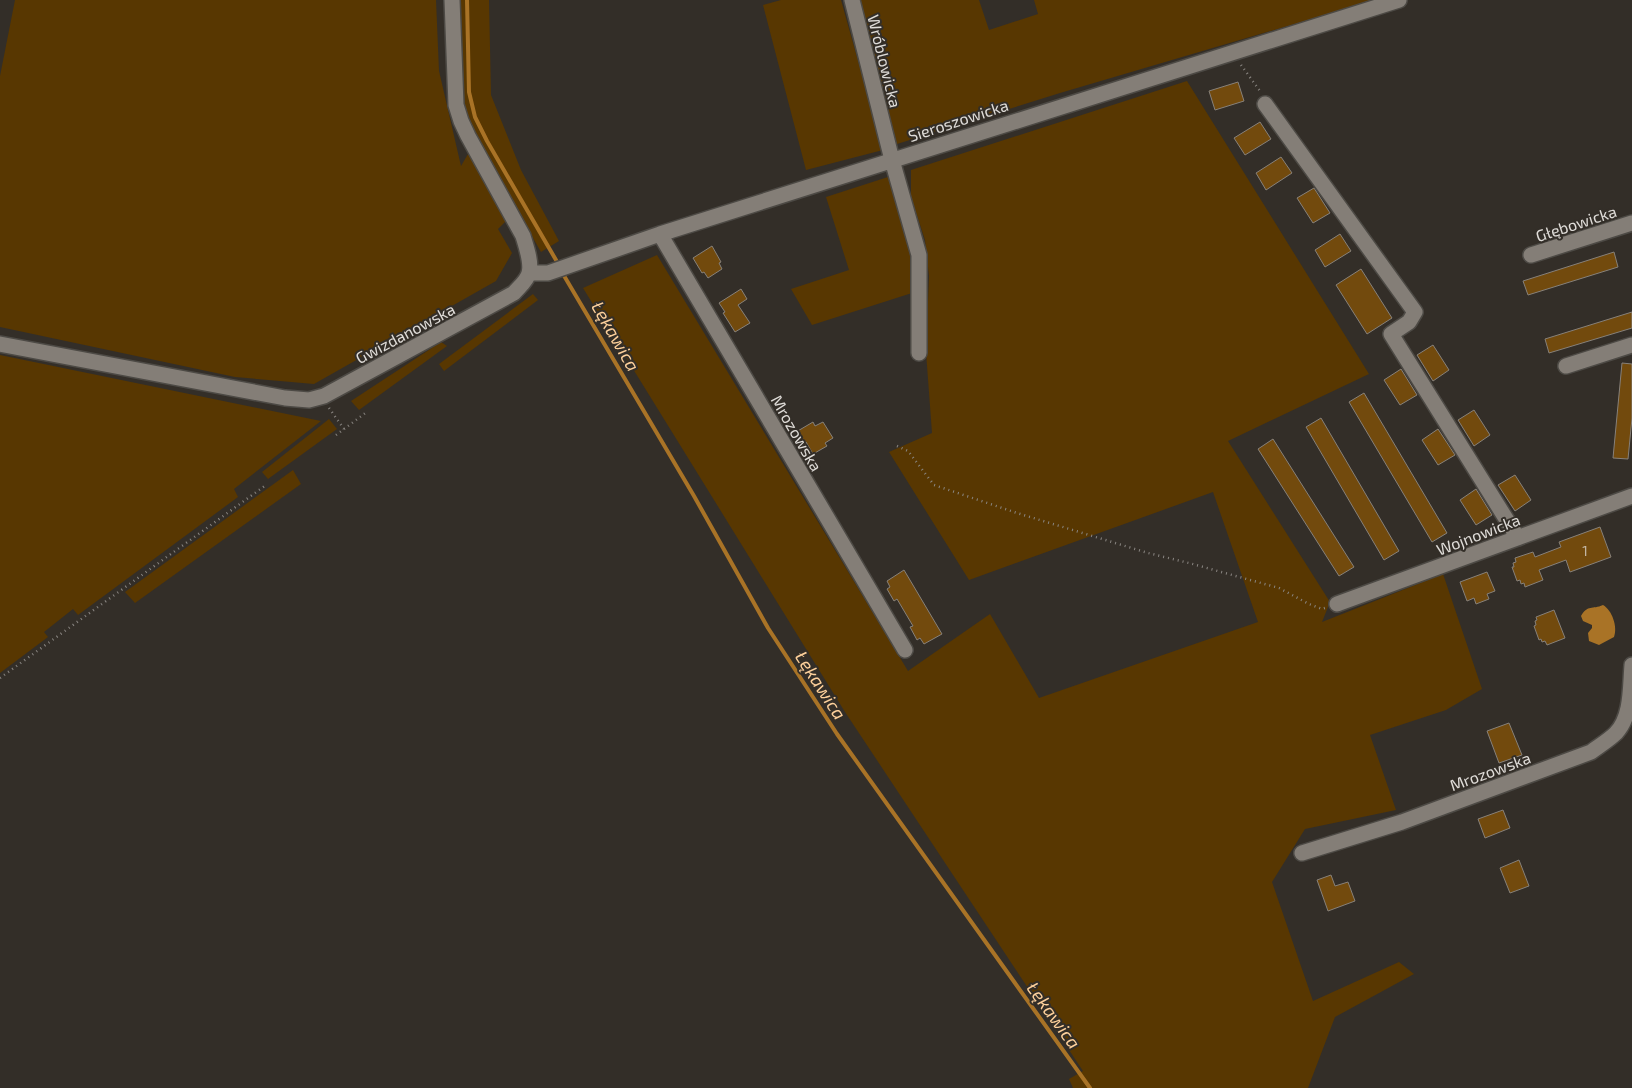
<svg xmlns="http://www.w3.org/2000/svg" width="1632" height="1088" viewBox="0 0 1632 1088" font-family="'Exo 2',sans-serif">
<rect width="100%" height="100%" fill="#332e28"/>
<path fill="#583701" d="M15,0H436L439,71L461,166L468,154L476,164L506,221L498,229L512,253L496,281L314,384L235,377L0,327V76Z
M460,0H489L491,95L521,170L559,241L541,252L488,159L463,109Z
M781,0H841L883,150L806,170L763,5Z
M858,0H979L989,30L1038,14L1034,0H1376L1060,93L897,144Z
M1187,81L1369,374L1228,441L1330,602L1322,622L1443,574L1482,689L1446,710L1370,735L1396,810L1305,829L1272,882L1313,1001L1399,962L1414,974L1335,1017L1308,1088H1073L1069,1079L1083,1071L845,712L583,288L657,255L908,671L990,614L1039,698L1258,622L1213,492L969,580L889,452L932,433L926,352L929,276L925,240L911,197V170Z
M888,177L896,190L913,253L912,293L812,325L791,289L849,270L826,197Z
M533,294L538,300L444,371L439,364Z
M441,342L447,346L359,410L351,401Z
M0,355L321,421L234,489L238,497L78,615L73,609L44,632L48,637L0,673Z
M329,419L337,429L268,479L262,472Z
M293,470L301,484L135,603L125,592Z"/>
<path fill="#a97326" d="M1603,605C1612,610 1618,627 1614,637L1599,645L1589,641L1588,633L1592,628V625L1583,621L1581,616C1588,604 1592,610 1603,605Z"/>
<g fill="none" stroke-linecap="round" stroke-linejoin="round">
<path stroke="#a97326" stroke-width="4" d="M467,0L469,92L475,117L487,141L556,260
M563,274L694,496L768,628L837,734L1090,1088"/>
</g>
<path fill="#724a0d" stroke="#87817a" d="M1238,82L1244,101L1215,110L1209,91Z
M1260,122L1271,139L1245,155L1234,138Z
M1281,157L1292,173L1266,190L1256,173Z
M1314,188L1330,213L1313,223L1297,198Z
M1340,234L1351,251L1325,267L1315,250Z
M712,246L721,262L719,263L722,269L708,278L704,272L702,273L693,258Z
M1614,252L1618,267L1528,295L1523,281Z
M1361,269L1392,318L1367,334L1336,285Z
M741,289L747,299L738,305L750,323L735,332L723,313L725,312L719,303Z
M1632,312V328L1549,353L1545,339Z
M1433,345L1449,370L1433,381L1417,355Z
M1622,363L1632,364V418L1628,459L1613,458Z
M1401,369L1417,395L1400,405L1384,380Z
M1364,393L1447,533L1432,542L1349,402Z
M1474,410L1490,435L1474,446L1458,420Z
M1321,418L1399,551L1384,560L1306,427Z
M813,422L815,426L823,422L833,438L825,443L827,446L813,454L806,442L803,443L796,432Z
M1438,429L1455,455L1438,465L1422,440Z
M1273,439L1354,567L1339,576L1258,449Z
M1515,475L1531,500L1515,511L1498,485Z
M1476,489L1492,515L1476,525L1460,500Z
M1600,527L1611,557L1570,572L1566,560L1539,570L1543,580L1525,587L1524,583L1521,584L1520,580L1517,581L1512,567H1514L1513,563L1516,562L1515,558L1533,552L1535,557L1561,547L1559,542Z
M904,570L942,634L924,644L920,638L917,640L910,627L913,626L897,599L894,601L887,589L890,587L887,581Z
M1487,572L1495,591L1487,594L1489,599L1476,604L1474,598L1467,601L1460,582Z
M1554,610L1565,638L1547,645L1545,641L1542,642L1541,639L1539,640L1534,626L1536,625L1535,621L1537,620L1536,617Z
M1509,723L1522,755L1499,763L1487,731Z
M1503,810L1510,828L1485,838L1478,819Z
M1519,860L1529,886L1510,893L1500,868Z
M1331,875L1335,886L1348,882L1355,901L1328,911L1317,880Z"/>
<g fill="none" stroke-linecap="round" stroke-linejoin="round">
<g stroke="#4d4a45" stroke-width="18">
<path id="minor" d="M852,0L892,160L919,255V353
M1265,104L1415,312L1409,322L1391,334L1518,538
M660,234L905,650
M1531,255L1632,223
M529,273H548L660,234L1399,0
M0,344L285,398L309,400L324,396L514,293C519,287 527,281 529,273C532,263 526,246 523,236L468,136L461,121L456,105L452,0
M1566,366L1632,345
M1337,604L1632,496
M1302,853L1402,822L1591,752C1599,746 1609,740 1616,733C1632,716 1630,687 1632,665"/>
</g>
<path stroke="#8b8783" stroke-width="2.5" stroke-dasharray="1 4" stroke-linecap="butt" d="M1241,65L1260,91
M329,408L344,429
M336,435L368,411
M897,446L908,451L934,485L1017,513L1148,553L1189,563L1279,588L1309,604L1322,609L1325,608
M0,678L266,485"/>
<use href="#minor" stroke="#847e77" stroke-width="15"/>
</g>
<g text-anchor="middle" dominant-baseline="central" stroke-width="4" stroke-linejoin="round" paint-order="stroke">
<g font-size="14" fill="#c4b8a6">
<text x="1585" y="550">1</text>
</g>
<g font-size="16" fill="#e0ddd9" stroke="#332e28">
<text transform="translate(885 61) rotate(76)">Wróblowicka</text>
<text transform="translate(958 120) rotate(-18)">Sieroszowicka</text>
<text transform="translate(1576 223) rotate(-18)">Głębowicka</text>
<text transform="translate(405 333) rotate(-28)">Gwizdanowska</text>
<text transform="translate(797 433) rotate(60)">Mrozowska</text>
<text transform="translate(1478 534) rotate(-21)">Wojnowicka</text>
<text transform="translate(1490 771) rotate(-20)">Mrozowska</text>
</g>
<g font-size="18" font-style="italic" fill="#fdd09b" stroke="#332e28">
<text transform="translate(616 336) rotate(60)">Łękawica</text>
<text transform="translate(821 685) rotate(57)">Łękawica</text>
<text transform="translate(1054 1015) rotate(54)">Łękawica</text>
</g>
</g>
</svg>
